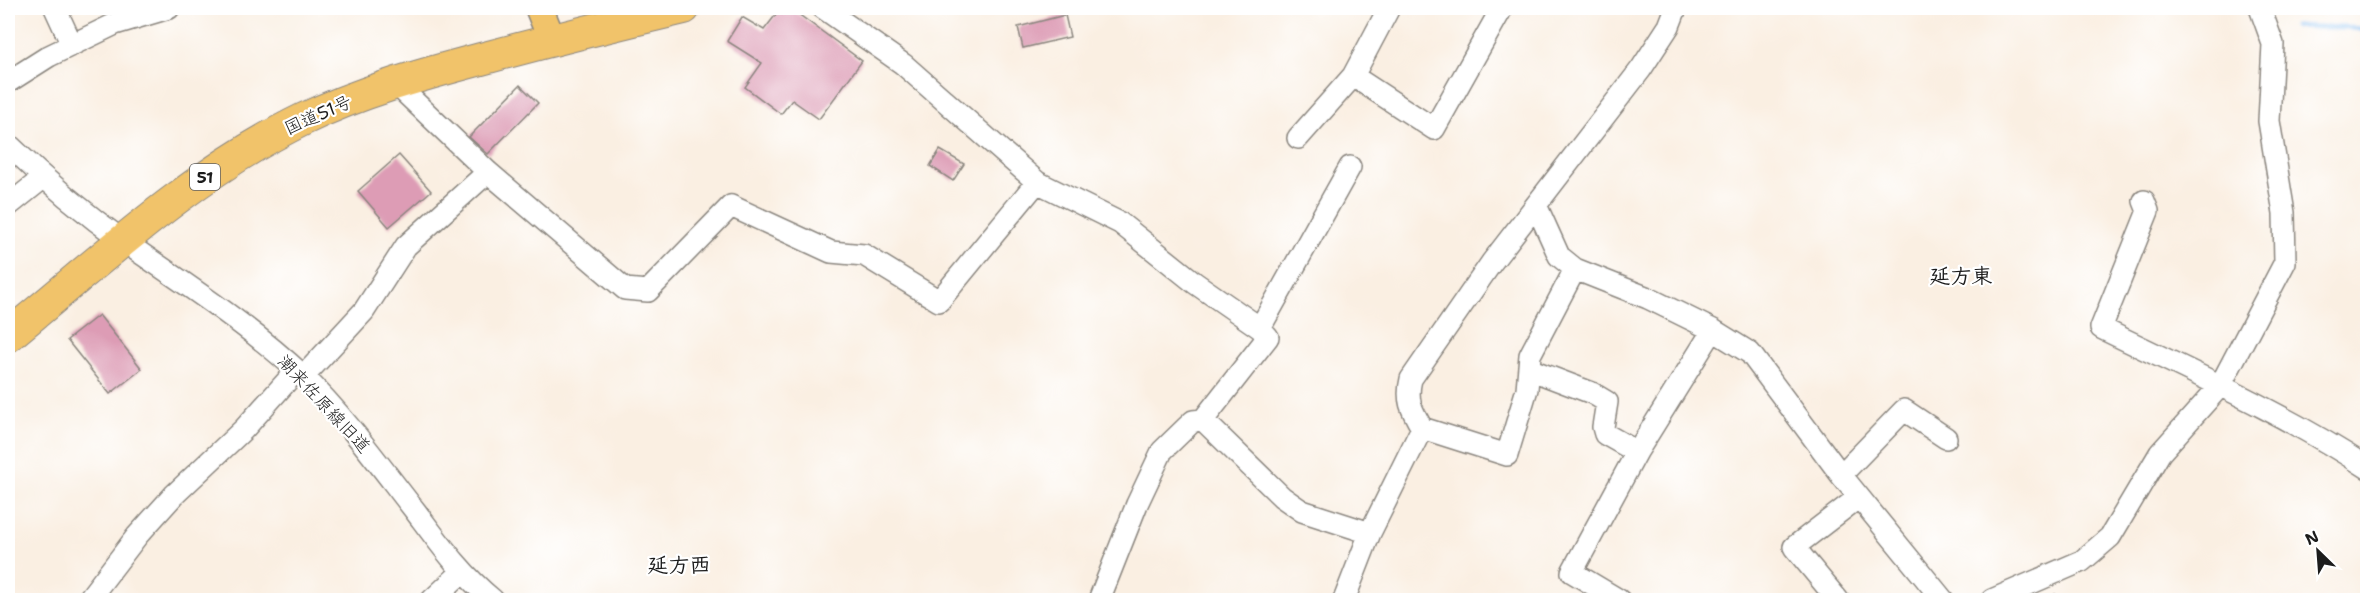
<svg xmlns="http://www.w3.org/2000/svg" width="2375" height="608" viewBox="0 0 2375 608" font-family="'Shantell Sans','Klee One',sans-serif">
<rect width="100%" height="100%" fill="#fff"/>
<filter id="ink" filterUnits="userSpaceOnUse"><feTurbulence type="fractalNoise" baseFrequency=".0167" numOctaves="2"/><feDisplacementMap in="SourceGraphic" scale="12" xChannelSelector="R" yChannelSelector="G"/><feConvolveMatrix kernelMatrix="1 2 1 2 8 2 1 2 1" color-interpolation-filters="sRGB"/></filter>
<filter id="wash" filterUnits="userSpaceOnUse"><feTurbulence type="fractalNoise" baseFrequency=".008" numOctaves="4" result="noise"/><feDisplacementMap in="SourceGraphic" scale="24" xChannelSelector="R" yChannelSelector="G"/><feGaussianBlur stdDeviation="1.35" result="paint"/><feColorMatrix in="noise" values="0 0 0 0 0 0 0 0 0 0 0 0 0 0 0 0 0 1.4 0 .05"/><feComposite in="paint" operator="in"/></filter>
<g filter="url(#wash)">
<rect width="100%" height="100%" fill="#faefe2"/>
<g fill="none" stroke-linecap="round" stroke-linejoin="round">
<path stroke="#7ab8ed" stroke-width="5" d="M2294,26L2368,29"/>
</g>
<g id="blocks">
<path fill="#dd9cb5" d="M781,8H790L862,61L819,119L792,100L781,114L745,87L762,63L727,41L742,17L764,30Z
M1065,15L1070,37L1023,48L1018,27Z
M520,85L538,103L488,154L469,137Z
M940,150L964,164L953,181L930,166Z
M399,155L431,191L389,227L358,191Z
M99,315L142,369L110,394L67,340Z"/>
</g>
</g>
<g filter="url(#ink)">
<use href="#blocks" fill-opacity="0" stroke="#8b867f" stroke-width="1.5"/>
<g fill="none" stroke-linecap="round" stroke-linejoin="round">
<g stroke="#8b867f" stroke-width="24">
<path id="minor" d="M55,8L72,45
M823,8L903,64L1037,182L1120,223L1195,283L1260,328L1268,337L1203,420L1193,421L1162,451L1137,504L1099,600
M1353,76L1434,129L1502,8
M8,82L49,56L115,24L169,8
M396,84L488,172L625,289L648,291L731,206L831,252L864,255L939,301L1037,182
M1298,138L1353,76L1389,8
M8,144C44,179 84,213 126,243C186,285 249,325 303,376C345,417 380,466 416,512C440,544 462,575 493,600
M2144,201L2148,211L2101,328C2191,372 2284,413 2368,468
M1536,205L1559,256L1575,269L1648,298L1713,330L1750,353L1841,475L1943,600
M8,206L43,178
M1260,328L1350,167
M1529,369L1592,393L1607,402L1603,427L1605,434L1637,452
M303,377L364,311L406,246L488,172
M1203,420L1282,497L1302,511L1370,533
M1422,428L1507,455L1527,389L1530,355L1575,269
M1841,475L1904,410L1946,438
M88,600L137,536L174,495L244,429L296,371
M432,600L462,572
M1344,600L1370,533L1422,428C1411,409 1406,400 1411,379L1492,262L1641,69L1669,26L1676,8
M1619,600L1572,572L1637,452L1713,330
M1838,600L1794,547L1859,497
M1992,600L2082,561L2110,537L2160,453L2220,386L2285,262L2284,213L2269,121L2273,44L2260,8"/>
</g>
<g stroke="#8b867f" stroke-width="30">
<path id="major" d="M539,8L552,40"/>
</g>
<g stroke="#8b867f" stroke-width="34">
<path id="highway" d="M8,336C102,259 193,173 304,119C360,92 421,75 481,59C548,41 616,24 684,8"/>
</g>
<path stroke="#8b867f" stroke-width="3" stroke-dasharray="1.5 4.5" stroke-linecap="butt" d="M2054,594L2060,600"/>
<use href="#minor" stroke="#fff" stroke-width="21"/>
<use href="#major" stroke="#f1c36a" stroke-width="27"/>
<use href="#highway" stroke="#f1c36a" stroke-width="32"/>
</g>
</g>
<g text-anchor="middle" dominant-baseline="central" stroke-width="4.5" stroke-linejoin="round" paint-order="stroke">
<rect fill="#fff" stroke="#606060" stroke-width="1.5" x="190" y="164" width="30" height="26" rx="4.5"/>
<g font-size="16" font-weight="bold" fill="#1c1c1c">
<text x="205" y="177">51</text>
</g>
<g font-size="18" fill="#1c1c1c" stroke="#fff">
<text transform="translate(318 115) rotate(-24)">国道51号</text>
<text transform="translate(324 404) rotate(47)">潮来佐原線旧道</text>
</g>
<g font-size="21" font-weight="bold" fill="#1c1c1c" stroke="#fff">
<text x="1961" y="276">延方東</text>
<text x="679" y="565">延方西</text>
</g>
</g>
<rect width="2375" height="608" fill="none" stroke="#fff" stroke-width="30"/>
<g transform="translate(2318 551) rotate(335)" stroke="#ffffff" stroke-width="4.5" paint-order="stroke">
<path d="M0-4.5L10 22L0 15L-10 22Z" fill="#1c1c1c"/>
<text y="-9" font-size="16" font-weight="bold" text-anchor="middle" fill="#1c1c1c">N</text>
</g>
</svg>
